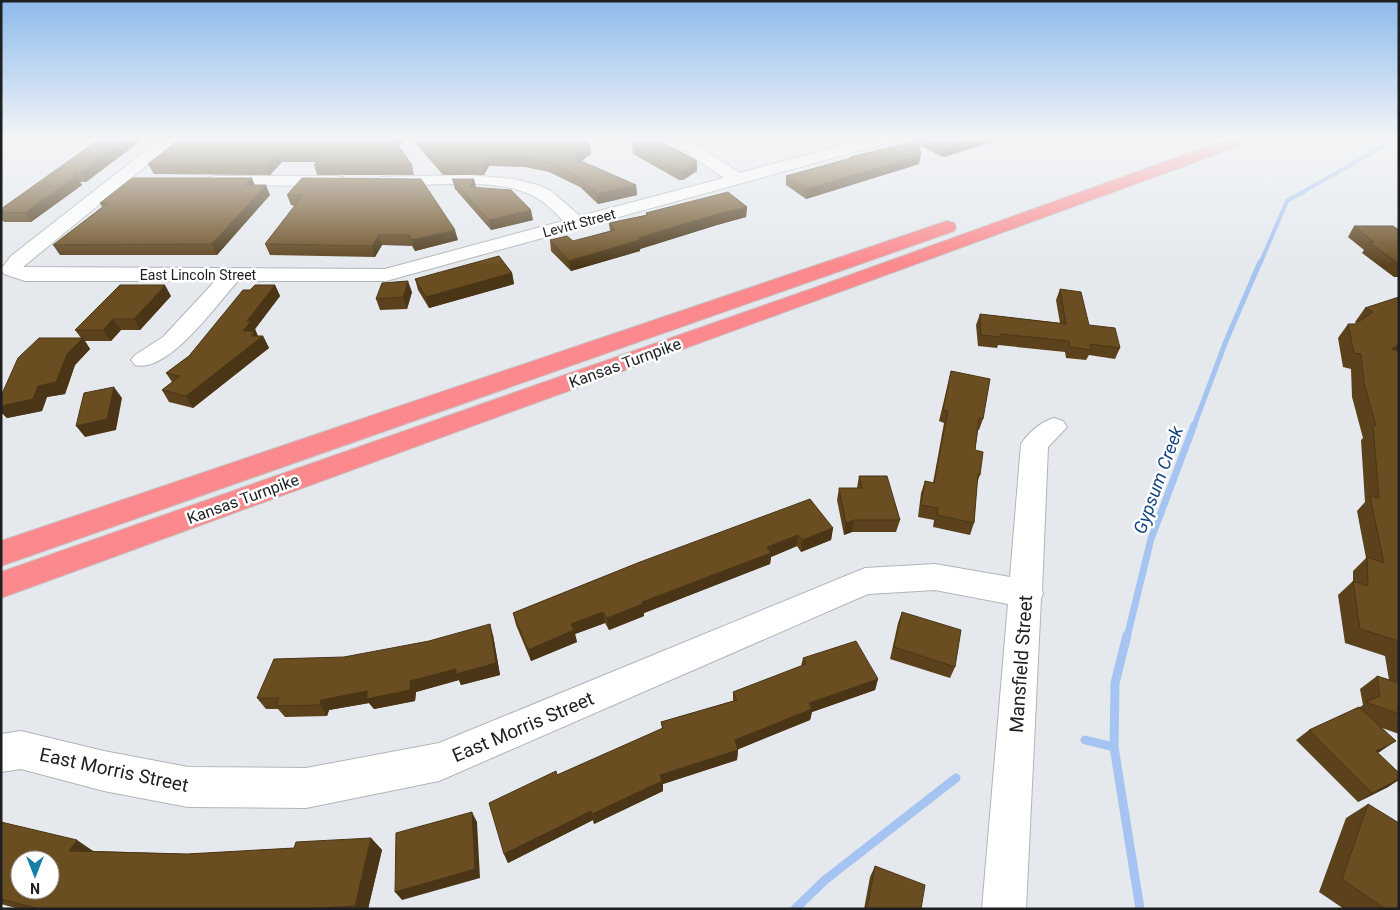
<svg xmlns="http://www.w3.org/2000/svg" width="1400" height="910" viewBox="0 0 1400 910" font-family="Roboto,sans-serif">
<rect width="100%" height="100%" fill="#e5e9ed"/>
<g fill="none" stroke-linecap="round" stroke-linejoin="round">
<path stroke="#a5c4f1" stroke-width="4" d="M1260,264L1287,201L1398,138"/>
<path stroke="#a5c4f1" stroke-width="5" d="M1194,426L1226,341L1260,262"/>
<path stroke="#a5c4f1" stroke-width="7" d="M1127,637L1151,539L1194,425"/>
<path stroke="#a5c4f1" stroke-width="9" d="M1127,635L1115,683L1114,747L1140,909
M1085,740L1114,747
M795,909L825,880L956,778"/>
<g stroke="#b1b5b8" stroke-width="2">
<path id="minor" d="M162,138H180L23,267L385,269L563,221C552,209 542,199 527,193C493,178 424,186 386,186L380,185L377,181L380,177L469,175L513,179L538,185L551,191L580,216L724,178L685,151L660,141L658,138H681L697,145L740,173L870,138H897L895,141L386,281H238C217,304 168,374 135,365L131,360L135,355L163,337L215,281H25L4,274L1,269L11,256Z
M216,176H336L342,177L345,181L342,185L336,186L210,185L207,181L210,177Z
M1054,418L1063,421L1067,427L1048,447L1042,590L1043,594L1041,598L1026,909H982L1008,604L935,590L868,594L439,781L306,808L188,807L104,791L21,769L1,772V734L21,731L104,751L188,767L306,768L439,743L865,568L935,564L1010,577L1021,444C1029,432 1041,422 1054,418Z"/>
</g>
<g stroke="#c4c5c5" stroke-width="2">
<path id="highway" d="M1231,138H1255L1253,141L1,598V572L811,289Z
M947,221L954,223L956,227L954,231L1,566V541Z"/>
</g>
<path stroke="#8c8f91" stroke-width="2" stroke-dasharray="3 2" stroke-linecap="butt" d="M904,144L923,138"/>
<use href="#minor" fill="#fff" fill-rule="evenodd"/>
<use href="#highway" fill="#fb898d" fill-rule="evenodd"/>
</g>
<path fill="#5b421c" d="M101,138H144L86,182H80L82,185L31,222H4L1,219V209Z
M181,138L398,146L412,165L414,175H317L314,165L316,162H282L270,175L154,174L148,164Z
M411,138H582L590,145L591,154L581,161L636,185L637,195L598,204L580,187L549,172L525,167L489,166L484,175H443Z
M905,138H1006L943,157L919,145V164L806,199L786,185V176L850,158V157L913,142Z
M632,144L697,161V171L683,180H679L633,154Z
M302,178L458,240L415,251L412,246L382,245L375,257L270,255L265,244L295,206L291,205L287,195Z
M452,179H474L476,187L533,220L491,230L455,189Z
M254,185L270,195L217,255H60L53,245L102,207L100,203Z
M747,207L746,217L717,225L640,249V251L571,271L551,251L550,240L573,241L610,231L609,223L646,215V213Z
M1354,226L1399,230V277H1394L1362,253L1364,250L1348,237Z
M512,273L514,284L429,308L418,290L415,279Z
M275,285L280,296L255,329L258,336H263L269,348L193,408L169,402L162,390L172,382L166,373L189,356L250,290Z
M1060,289L1089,325L1120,348L1115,359L1089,355L1086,360L1066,358L1065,352L998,345L997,348L978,346L976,325L980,314L1060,323L1056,300Z
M412,292L407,309L380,310L376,299Z
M171,296L140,330H121L111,341H85L90,349L75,365L65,394L47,397L42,411L7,418L1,412V396L81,338L75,330Z
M1399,297V350L1398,351H1399V734L1382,728L1381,751L1378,753L1399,773V780L1388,787L1358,802L1296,740L1309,730L1360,707L1363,705L1360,689L1377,676L1389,680L1385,656L1345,643L1338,595L1353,581V571L1366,558L1357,511L1365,502L1361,440L1363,438L1352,397L1351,369L1343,367L1338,338L1348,324H1355L1356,323L1355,322L1365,308Z
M951,371L983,419L979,430H978L975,450L980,475L977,483L974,523L970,535L933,527L934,520L918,517L921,493L925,481L933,483L944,423L939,421Z
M859,476L900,520L896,532H852L844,535L837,500L839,488H857Z
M833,528L831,540L801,552L797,546L771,557L770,564L644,613V616L609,630L605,623L575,634L577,642L531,661L516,625L513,613L640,562Z
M902,612L955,667L950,678L890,659L898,623Z
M493,635L500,675L461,685L459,680L416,692L415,701L374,709L369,703L329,710L327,716L285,717L278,709H266L257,698L344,657Z
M803,658L878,679L875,690L812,712L810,720L738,749L737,760L663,784V791L594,824L593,820L508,863L504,854L557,775L662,729L661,722L733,701V692L801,666Z
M1368,804L1399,909H1344L1319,892L1346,818Z
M1,822L94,851L187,854L294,848L371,838L382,850L368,909H19L1,904Z
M875,866L921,909H864L870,877Z"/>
<path fill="#4a3617" d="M127,138H144L86,182L81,172Z
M393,138H408L396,148Z
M978,138H1006L943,157L945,148Z
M590,145L591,154L574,167L572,157Z
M278,153L282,162L270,175L266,165Z
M921,155L919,164L806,199L807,189Z
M487,157L489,166L484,175L482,165Z
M697,161V171L683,180V171Z
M76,176L82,185L31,222L25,213Z
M252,178L256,188L245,185Z
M474,179L476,189L469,187Z
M266,185L270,195L217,255L212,244Z
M636,185L637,195L598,204L597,194Z
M747,207L746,217L717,225L640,249V251L571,271L569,261L717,214Z
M531,210L533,220L491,230L489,220Z
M455,230L458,240L415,251L412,240Z
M379,235L382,245L375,257L372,246Z
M512,273L514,284L429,308L426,297Z
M408,281L412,292L407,309L403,297Z
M165,285L171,296L140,330L134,319Z
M275,285L280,296L255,329L259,339L263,336L269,348L193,408L186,396L243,331L247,321Z
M113,319L121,330L111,341L103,330Z
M83,338L90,349L75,365L65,394L47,397L42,411L7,418L1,412V406L67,354Z
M1399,344V350L1381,364L1392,349Z
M114,387L122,398L116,430L85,437L76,426Z
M854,520L852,532L844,535L846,523Z
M833,528L831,540L801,552L802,540Z
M798,535L797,546L771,557L770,564L644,613V616L609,630L607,618L767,547Z
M603,612L605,623L575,634L577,642L531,661L528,650L571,624Z
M490,624L493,635L500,675L461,685L459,680L416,692L415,701L374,709L369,703L329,710L327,716L320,705L321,700L410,681Z
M878,679L875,690L812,712L810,720L734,751L735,740L809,703Z
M1396,741L1381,751L1361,761L1376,751Z
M738,750L737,760L663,784V791L594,824L592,814L660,775Z
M1399,779L1388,787L1358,802L1372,793Z
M591,811L593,820L508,863L504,854Z
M472,812L477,822L480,878L402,900L395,892Z
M371,838L382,850L368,909H358L355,906Z
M77,840L96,853L69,851Z"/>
<path fill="#6a4d21" stroke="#4a3617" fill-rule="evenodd" d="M101,138H127L81,172H74L76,176L25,213L1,212V209Z
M181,138H393L412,165H314L325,153H278L266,165L148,164Z
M417,138H582L590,145L572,157L636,185L597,194L579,177L547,162L523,157H487L482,165H440Z
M638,138H654L697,161L683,171H679L632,144Z
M926,138H978L945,148Z
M918,141L921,155L807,189L786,176L852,158L850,157Z
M132,178H252L245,185H266L212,244L53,245L108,203H100Z
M302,178L421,179L455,230L412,240L409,235H379L372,246L265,244L303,195H287Z
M452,179H474L469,187L511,190L531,210L489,220Z
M728,192L747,207L717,214L638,238L640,240L569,261L550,240L567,236L573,241L615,230L609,223L648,215L646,213Z
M1354,226H1393L1399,230V264L1369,242H1374Z
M499,256L512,273L426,297L415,279Z
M408,281L403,297L376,299L382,283Z
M120,285H165L134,319H113L103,330H75Z
M255,285H275L247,321H251L243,331H255L251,336H263L186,396L162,390L180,376L166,373L189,356L243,290H250Z
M1060,289L1081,292L1089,325L1115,328L1120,348L1090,344L1091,350L1070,347L1069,341L1001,334V337L981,335L980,314L1066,324Z
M1399,297V344L1392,349L1399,351V641L1360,629L1353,581L1368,586L1367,557L1384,563L1370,496L1379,498L1373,425L1376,426L1364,383L1361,354L1354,353L1348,324H1355L1373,312L1365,308Z
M39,338H83L67,354L56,382L38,386L33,399L1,406V396L18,358Z
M951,371L990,379L983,419L979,418L975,450L983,452L980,475L978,474L974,523L937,515L938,508L921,505L925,481L934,483L948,411L943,410Z
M114,387L107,419L76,426L84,393Z
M859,476H887L900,520H854L846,523L839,488H862Z
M810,499L833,528L802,540L798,535L767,547L771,553L642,602L643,604L607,618L603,612L571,624L574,630L528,650L513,613L640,562Z
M902,612L961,630L955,667L894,647Z
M490,624L496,663L456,674V669L410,681V690L367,699V691L321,700L320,705L276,706L279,698H257L274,659L344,657L429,641Z
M856,641L878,679L809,703L812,709L735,740L738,750L660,775L662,781L592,814L591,811L504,854L489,803L556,771L557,775L663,728L661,722L737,700L733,692L806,664L803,658Z
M1377,676L1399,683V714L1365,702L1380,696Z
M1359,707L1396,741L1376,751L1399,773V779L1372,793L1309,730Z
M1368,804L1399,823V909H1385L1342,879Z
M472,812L475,869L395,892L396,833Z
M1,822L77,840L69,851L187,854L294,848L296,842L371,838L355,906L306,909H40L1,899ZM20,860H50V890H20Z
M875,866L925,885L921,909H867Z"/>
<linearGradient id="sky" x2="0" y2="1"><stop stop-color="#8dbaec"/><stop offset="0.52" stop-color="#f3f5f7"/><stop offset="1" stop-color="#f3f5f7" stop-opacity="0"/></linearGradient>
<rect width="1400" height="266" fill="url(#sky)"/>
<g text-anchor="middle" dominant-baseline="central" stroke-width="5" stroke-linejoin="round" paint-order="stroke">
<g font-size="14" fill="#1d1f20" stroke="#fff">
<text transform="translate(579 223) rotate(-15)">Levitt Street</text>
<text x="198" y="275">East Lincoln Street</text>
</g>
<g font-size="16" fill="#1d1f20" stroke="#fff">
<text transform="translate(625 363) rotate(-20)">Kansas Turnpike</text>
<text transform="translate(243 499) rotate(-20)">Kansas Turnpike</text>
</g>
<g font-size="18" font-style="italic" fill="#114383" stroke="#fff">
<text transform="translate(1158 480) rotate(-70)">Gypsum Creek</text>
</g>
<g font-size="19" fill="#1d1f20" stroke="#fff">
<text transform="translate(1021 664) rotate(-86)">Mansfield Street</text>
<text transform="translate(523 727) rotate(-23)">East Morris Street</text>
<text transform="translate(114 770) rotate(12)">East Morris Street</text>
</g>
</g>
<rect width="1400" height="910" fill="none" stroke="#1d1f20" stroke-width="5"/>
<g transform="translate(35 875) rotate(180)"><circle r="24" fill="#ffffff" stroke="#a5a5a6"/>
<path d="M0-4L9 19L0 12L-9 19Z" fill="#157fa8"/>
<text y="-8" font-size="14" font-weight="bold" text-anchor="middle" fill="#1d1f20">N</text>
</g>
</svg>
